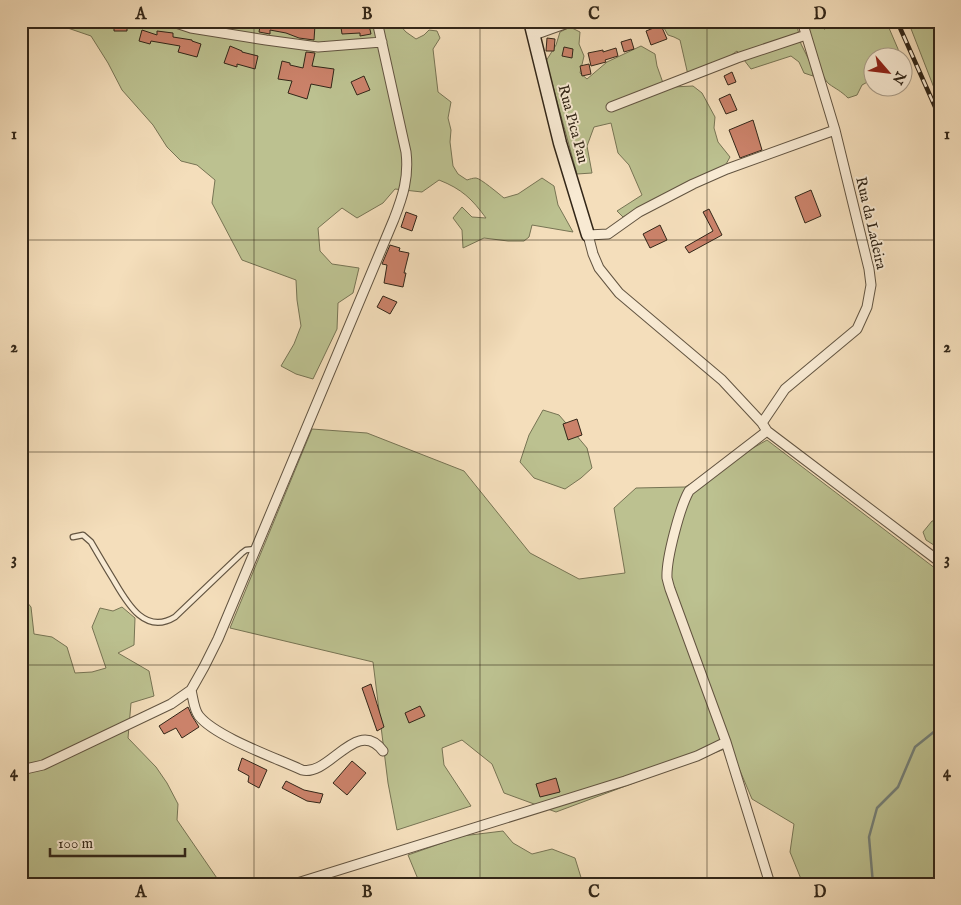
<svg xmlns="http://www.w3.org/2000/svg" width="961" height="905" viewBox="0 0 961 905" font-family="'IM FELL English',serif">
<rect width="100%" height="100%" fill="#f4debb"/>
<filter id="stains"><feTurbulence type="fractalNoise" baseFrequency=".004" numOctaves="4"/><feColorMatrix values="0 0 0 0 .2 0 0 0 0 .09 0 0 0 0 .02 0 0 0 .5 -.17"/></filter>
<radialGradient id="worn" r=".72"><stop offset=".6" stop-color="#630" stop-opacity="0"/><stop offset="1" stop-color="#630" stop-opacity=".3"/></radialGradient>
<path fill="#bcc190" stroke="#777454" d="M54,21H396L406,32L416,39L424,35L429,30L437,31L440,38L433,49L438,92L451,102L448,118L451,130L450,142L453,166L458,174L467,180C470,179 473,178 476,178C480,178 499,194 504,198L518,194L542,178L554,186L558,205L573,232L532,225L529,237L524,241H508L484,238L463,248L462,230L453,218L462,207L472,217L486,218C472,199 462,189 439,180L422,192L395,189L383,203L357,218L342,208L318,228L320,251L332,264L359,268L353,293L338,303L337,329L313,379L296,374L281,366L294,344L301,326L297,300L296,280L242,260L212,203L215,180L197,165L181,161L167,147L153,125L122,90L108,63L91,36L56,24Z
M660,21H796L801,44L812,66L813,76L804,73L799,62L791,56L751,69L737,51L723,61L688,75L680,40L674,37L668,35Z
M807,21H886L898,49L899,57L874,58L873,79L862,85L857,95L848,98C841,91 836,89 829,84C819,76 811,35 807,21Z
M908,21H940V95L936,93Z
M570,27L580,32L579,44L584,56L580,73L587,79L607,62L641,46L655,54L657,66L663,83L673,87L693,86L702,93L715,117L714,128L718,142L730,157L725,166L672,190L623,217L617,211L642,195L629,165L618,153L611,123L594,127L587,146L592,173L577,174L546,61L556,45L560,32Z
M543,410L559,415L571,429L587,448L592,468L581,478L565,489L534,478L520,462L529,435Z
M312,429L367,433L464,471L530,553L579,579L625,573L614,508L636,488L685,487L767,440L940,572V880L936,884H803L790,852L794,824L752,799L730,747L556,812L504,793L492,764L462,740L442,748L444,765L471,806L397,830L388,783L373,662L230,628Z
M940,520V549L926,540L923,532L932,521Z
M21,595L31,607L34,634L52,637L67,647L75,673L92,672L106,668L92,627L100,608L113,611L122,607L135,618L134,645L118,653L149,671L154,696L131,703L128,738L156,767L167,783L178,804L177,820L221,884H21Z
M503,831L513,843L532,854L552,849L575,858L583,884H420L408,855L462,836Z"/>
<g fill="none" stroke-linecap="round" stroke-linejoin="round">
<path stroke="#737f78" stroke-width="2.5" d="M873,884L869,837L877,808L898,787L915,747L940,727"/>
</g>
<path fill="#cb826a" stroke="#322618" d="M114,21H127V31H114Z
M261,21L275,23L276,21L288,23L289,21H301V24L315,25L314,40L299,38L286,33L270,30V34L259,32Z
M340,21H368L371,34L360,36V33L342,34Z
M822,21H843V22L824,29Z
M661,25L667,39L651,45L646,31Z
M142,30L157,35V31L173,33V37L192,40V41L201,44L197,57L178,52L180,46L151,41L150,44L139,41Z
M547,38L555,39L554,51H546Z
M631,39L634,49L624,52L621,42Z
M230,46L242,51V52L258,56L255,69L237,64V67L224,63Z
M564,47L573,49L572,58L562,56Z
M616,48L618,56L605,60L606,62L591,66L588,53L603,50V52Z
M306,52L315,53L312,66L334,69L331,88L311,84L307,99L288,93L292,81L278,79L282,61L290,63V65L303,68Z
M589,64L591,74L582,76L580,66Z
M732,72L736,82L728,85L724,76Z
M364,76L370,90L357,95L351,82Z
M730,94L737,110L726,114L719,99Z
M753,120L762,150L740,158L729,130Z
M811,190L821,216L805,223L795,197Z
M709,209L722,235L689,253L685,247L713,231L703,212Z
M406,212L417,216L412,231L401,227Z
M660,225L667,240L650,248L643,234Z
M390,245L400,248L399,251L409,253L404,273H406L403,287L384,283L387,265L382,264Z
M383,296L397,302L390,314L377,307Z
M577,419L582,435L568,440L563,424Z
M371,684L384,727L377,731L362,688Z
M420,706L425,716L409,723L405,713Z
M188,707L192,716L199,727L182,738L176,728L164,734L159,726Z
M242,758L267,770L259,788L248,782L249,776L238,770Z
M352,761L366,773L347,795L333,783Z
M556,778L560,792L540,797L536,784Z
M286,781L304,790L323,794L320,803L307,801L282,788Z"/>
<g fill="none" stroke-linecap="round" stroke-linejoin="round">
<g stroke="#625441" stroke-width="7">
<path id="lane" d="M73,537L83,535L91,542C98,554 105,566 113,579C126,601 144,636 175,617L242,553L246,550L256,549"/>
</g>
<g stroke="#625441" stroke-width="11">
<path id="street" d="M170,21L191,28L266,40L318,47L382,42
M534,35L573,21
M611,107L737,58L806,35
M835,130L727,169L693,184L639,212L608,234L588,235L593,254L599,268L619,293L722,380L762,423L767,431L940,562
M762,423L785,389L857,329L867,307L871,285L869,269L835,130L802,21
M767,431L689,491C680,507 666,559 667,578C668,582 669,586 670,589L726,742L770,884
M191,690C193,698 194,710 199,716C216,737 276,758 302,770C329,777 357,716 383,751
M21,770L43,765L171,704L191,690L204,667L218,639L394,219C403,196 409,177 406,152L377,21
M294,884L625,781L697,756L726,742"/>
</g>
<g stroke="#322618" stroke-width="15">
<path id="secondary" d="M530,21L560,143L588,235"/>
</g>
<use href="#lane" stroke="#f8ead3" stroke-width="4.5"/>
<use href="#street" stroke="#f8ead3" stroke-width="9"/>
<use href="#secondary" stroke="#f8ead3" stroke-width="12"/>
<g stroke="#322618" stroke-width="4.5">
<path id="rail" d="M897,21L940,118"/>
</g>
<use href="#rail" stroke="#f8ead3" stroke-width="2.5" stroke-dasharray="8" stroke-linecap="butt"/>
</g>
<path fill="none" stroke="#322618" stroke-width="1" stroke-opacity="0.55" d="M254,21V884M480,21V884M707,21V884M21,240H940M21,452H940M21,665H940"/>
<g text-anchor="middle" dominant-baseline="central" stroke-width="4" stroke-linejoin="round" paint-order="stroke">
<g font-size="15" fill="#322618" stroke="#f8ead3">
<text transform="translate(573 124) rotate(75)">Rua Pica Pau</text>
<text transform="translate(871 223) rotate(77)">Rua da Ladeira</text>
</g>
</g>
<rect width="961" height="905" fill="none" stroke="#f4debb" stroke-width="55"/>
<g transform="translate(888 72) rotate(118)"><circle r="24" fill="#f8ead3" stroke="#a99c88"/>
<path d="M0-4L9 19L0 12L-9 19Z" fill="#8f2418"/>
<text y="-8" font-size="14" font-weight="bold" text-anchor="middle" fill="#322618">N</text>
</g>
<path d="M50 848v8h135v-8" fill="none" stroke="#322618" stroke-width="2.5"/>
<text x="58" y="848" font-size="15" fill="#322618" stroke="#f8ead3" stroke-width="4" paint-order="stroke">100 m</text>
<rect x="28" y="28" width="906" height="850" fill="none" stroke="#322618" stroke-width="2"/>
<g font-size="16" text-anchor="middle" font-weight="bold" fill="#322618">
<text x="141" y="19">A</text>
<text x="367" y="19">B</text>
<text x="594" y="19">C</text>
<text x="820" y="19">D</text>
<text x="14" y="139">1</text>
<text x="947" y="139">1</text>
<text x="14" y="352">2</text>
<text x="947" y="352">2</text>
<text x="14" y="564">3</text>
<text x="947" y="564">3</text>
<text x="14" y="777">4</text>
<text x="947" y="777">4</text>
<text x="141" y="897">A</text>
<text x="367" y="897">B</text>
<text x="594" y="897">C</text>
<text x="820" y="897">D</text>
</g>
<rect width="100%" height="100%" filter="url(#stains)"/>
<rect width="100%" height="100%" fill="url(#worn)"/>
</svg>
